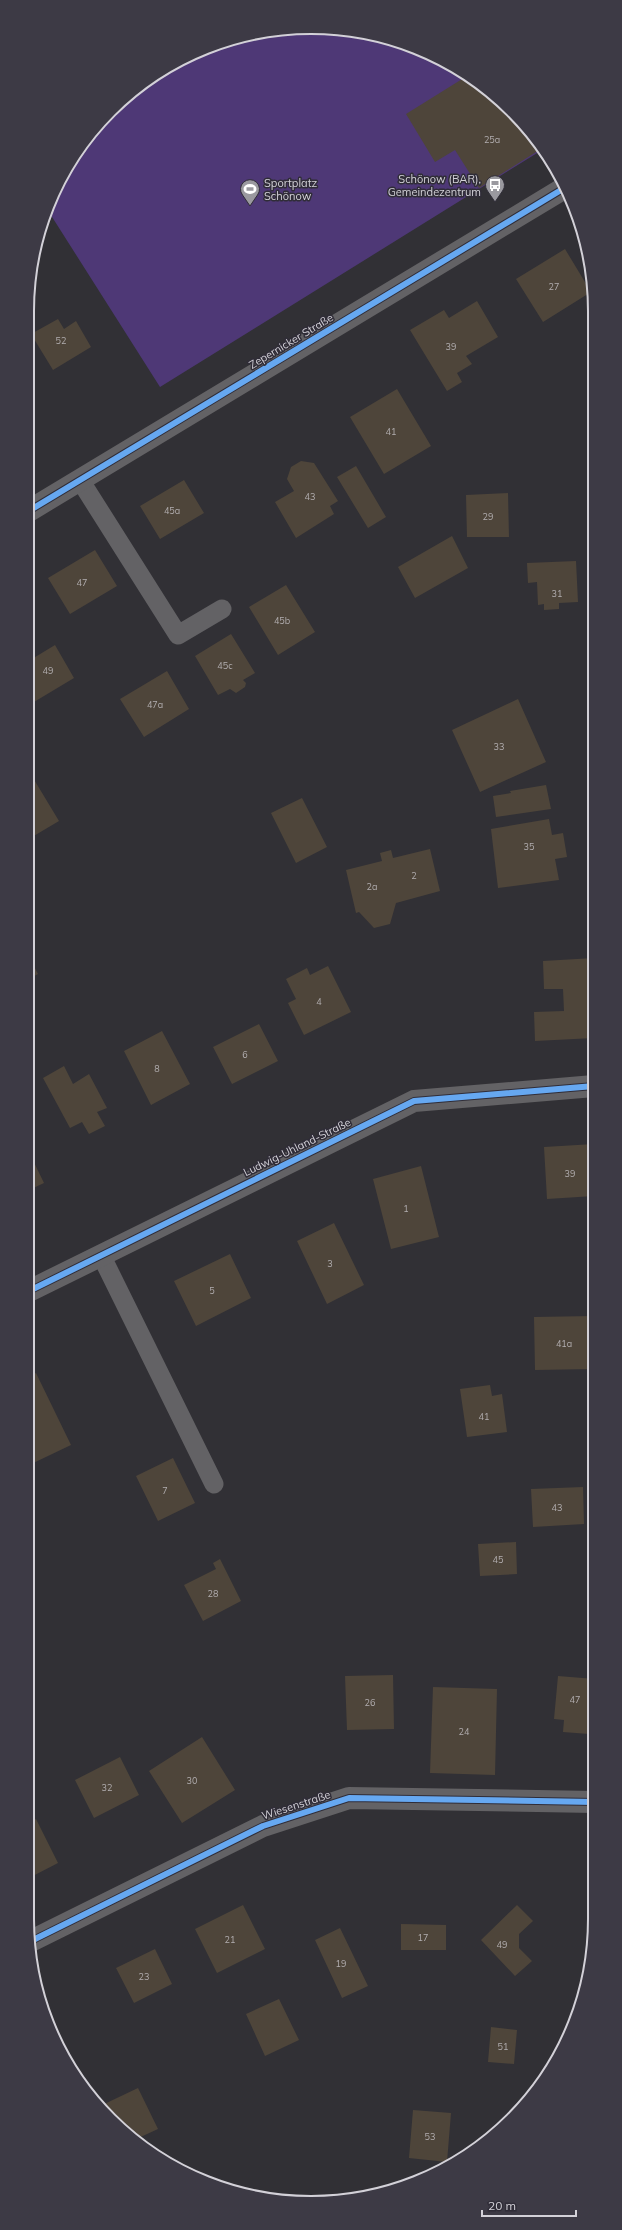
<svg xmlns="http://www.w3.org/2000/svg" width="622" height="2230" viewBox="0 0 622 2230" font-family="Mulish,sans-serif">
<rect width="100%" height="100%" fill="#313035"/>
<path fill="#4e3876" d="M311,27L366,32L453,65L524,124L542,150L160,387L47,209L49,203C57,187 65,170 74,154C110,96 189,44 256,32C274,29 293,29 311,27Z"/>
<path fill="#4e453a" d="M467,76L524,124L541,149L479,188L455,150L435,162L406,114Z
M565,249L591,292L543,322L516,279Z
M477,301L498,337L466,356L472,364L457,373L462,382L447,391L410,330L444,310L449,318Z
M58,319L64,329L76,321L91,347L53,370L31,334Z
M397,389L431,446L384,474L350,417Z
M301,461L314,463L338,501L330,506L334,514L296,538L275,502L294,491L287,479L291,467Z
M356,466L386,517L368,528L337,477Z
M184,480L204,513L160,539L140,506Z
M508,493L509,537H467L466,495Z
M452,536L468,568L415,598L398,567Z
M95,550L117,586L70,614L48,578Z
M576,561L578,602L559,603V609L544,610V604L538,605L537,582L528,583L527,563Z
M286,585L315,632L278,655L249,607Z
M231,634L255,673L243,680L246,683L245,687L236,693L230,689L218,695L195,656Z
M55,645L74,678L34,702L27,691V662Z
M167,671L189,709L144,737L120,699Z
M518,699L546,762L480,792L452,730Z
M27,768L59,821L27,840Z
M546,785L551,809L496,817L493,796L511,793L510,791Z
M302,798L327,847L296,863L271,813Z
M549,819L552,835L563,833L567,857L555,859L559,880L498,888L491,829Z
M430,849L440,891L396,903L390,924L374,928L359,912L356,913L346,870L382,861L380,853L391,850L393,858Z
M27,953L38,974L27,980Z
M594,958V1038L535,1041L534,1012L564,1011L563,989H544L543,961Z
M328,966L351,1012L304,1035L288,1003L296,999L286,979L307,968L310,975Z
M259,1024L278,1061L232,1084L213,1047Z
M162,1031L190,1084L151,1105L124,1051Z
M64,1066L73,1084L89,1074L107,1108L97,1112L105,1126L89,1134L82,1122L70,1128L43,1078Z
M594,1144V1196L547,1199L544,1147Z
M27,1148L44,1183L27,1191Z
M421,1166L439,1237L391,1249L373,1179Z
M334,1223L364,1285L327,1304L297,1241Z
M230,1254L251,1298L196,1326L174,1281Z
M594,1316V1369L535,1370L534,1317Z
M36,1373L71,1445L27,1466V1377Z
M490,1385L492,1396L502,1394L507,1432L467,1437L460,1389Z
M173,1458L195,1503L158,1521L136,1476Z
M583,1487L584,1524L533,1527L531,1489Z
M516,1542L517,1574L480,1576L478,1544Z
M220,1559L241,1601L203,1621L184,1585L216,1569L213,1563Z
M393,1675L394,1729L347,1730L345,1676Z
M558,1676L595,1679V1723L589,1722V1734L563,1732L564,1720L554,1719Z
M433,1687L497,1689L495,1775L430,1773Z
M202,1737L235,1790L182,1823L149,1771Z
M120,1757L139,1795L94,1818L75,1780Z
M36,1819L58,1863L27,1879V1823Z
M243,1905L265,1949L217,1973L195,1929Z
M517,1905L533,1921L519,1934V1948L532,1961L515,1976L481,1940Z
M401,1924L446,1925V1950H401Z
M340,1928L368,1986L342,1998L315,1940Z
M155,1949L172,1984L134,2003L116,1968Z
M279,1999L299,2040L265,2056L246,2014Z
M491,2027L517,2030L514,2064L488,2062Z
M138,2088L158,2129L134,2140L98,2107Z
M413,2110L451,2113L447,2162L409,2158Z"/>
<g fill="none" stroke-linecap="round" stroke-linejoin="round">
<path stroke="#636265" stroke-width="19" d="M80,480L178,635L222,609
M101,1255L214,1484"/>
<path stroke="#636265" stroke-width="22" d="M27,512L566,187
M27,1292L414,1101L594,1086
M29,1942L263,1826L349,1798L595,1802"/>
<g stroke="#302d38" stroke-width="8">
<path id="cycleway" d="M27,512L566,187
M27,1292L414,1101L594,1086
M29,1942L263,1826L349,1798L595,1802"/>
</g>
<use href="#cycleway" stroke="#66a8f1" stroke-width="6"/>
</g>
<defs>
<g id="bus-pin" transform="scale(1)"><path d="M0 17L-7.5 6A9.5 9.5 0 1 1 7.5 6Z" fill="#9a999f" stroke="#302d38"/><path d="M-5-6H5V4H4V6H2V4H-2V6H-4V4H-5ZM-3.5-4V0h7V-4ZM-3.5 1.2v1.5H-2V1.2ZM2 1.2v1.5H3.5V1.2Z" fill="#fff"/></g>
<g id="stadium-pin" transform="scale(1)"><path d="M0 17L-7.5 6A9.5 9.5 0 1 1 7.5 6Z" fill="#9a999f" stroke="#302d38"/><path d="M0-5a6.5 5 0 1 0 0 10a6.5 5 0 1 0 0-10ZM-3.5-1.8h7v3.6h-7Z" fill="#fff"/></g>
</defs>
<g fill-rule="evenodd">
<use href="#bus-pin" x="495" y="185"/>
<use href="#stadium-pin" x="250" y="189"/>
</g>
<g text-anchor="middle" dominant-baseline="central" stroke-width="3" stroke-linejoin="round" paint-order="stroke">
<g font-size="9" fill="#b2aeb0">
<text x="492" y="139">25a</text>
<text x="554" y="286">27</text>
<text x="61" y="340">52</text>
<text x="451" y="346">39</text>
<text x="391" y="431">41</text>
<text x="310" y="496">43</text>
<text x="172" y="510">45a</text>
<text x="488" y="516">29</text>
<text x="82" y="582">47</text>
<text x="557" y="593">31</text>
<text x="282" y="620">45b</text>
<text x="225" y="665">45c</text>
<text x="48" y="670">49</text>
<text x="155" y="704">47a</text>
<text x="499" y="746">33</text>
<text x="529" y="846">35</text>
<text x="414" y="875">2</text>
<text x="372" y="886">2a</text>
<text x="319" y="1001">4</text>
<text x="245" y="1054">6</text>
<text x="157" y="1068">8</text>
<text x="570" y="1173">39</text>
<text x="406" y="1208">1</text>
<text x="330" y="1263">3</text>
<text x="212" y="1290">5</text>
<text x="564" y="1343">41a</text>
<text x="484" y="1416">41</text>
<text x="165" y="1490">7</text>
<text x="557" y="1507">43</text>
<text x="498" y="1559">45</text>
<text x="213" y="1593">28</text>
<text x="575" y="1699">47</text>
<text x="370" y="1702">26</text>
<text x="464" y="1731">24</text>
<text x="192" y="1780">30</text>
<text x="107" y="1787">32</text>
<text x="423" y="1937">17</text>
<text x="230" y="1939">21</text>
<text x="502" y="1944">49</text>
<text x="341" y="1963">19</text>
<text x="144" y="1976">23</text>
<text x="503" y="2046">51</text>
<text x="430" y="2136">53</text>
</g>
<g font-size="11" fill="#d3d1d8" stroke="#302d38" text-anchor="end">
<text x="481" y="179">Schönow (BAR),<tspan x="481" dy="13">Gemeindezentrum</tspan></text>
<text x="264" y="183" text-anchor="start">Sportplatz<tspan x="264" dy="13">Schönow</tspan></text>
</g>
<g font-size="11" fill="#d3d1d8" stroke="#302d38">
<text transform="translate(291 341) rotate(-31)">Zepernicker Straße</text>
<text transform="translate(297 1147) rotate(-26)">Ludwig-Uhland-Straße</text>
<text transform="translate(296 1805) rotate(-18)">Wiesenstraße</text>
</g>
</g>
<path d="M0 0H622V2230H0ZM311 34H311A277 277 0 0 1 588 311V1919A277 277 0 0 1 311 2196H311A277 277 0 0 1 34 1919V311A277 277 0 0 1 311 34Z" fill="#3d3a45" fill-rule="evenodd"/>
<path fill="none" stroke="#d3d1d8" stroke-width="2" d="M311 34H311A277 277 0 0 1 588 311V1919A277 277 0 0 1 311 2196H311A277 277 0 0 1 34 1919V311A277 277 0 0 1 311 34Z"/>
<path d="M482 2210v6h94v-6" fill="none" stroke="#d3d1d8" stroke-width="2"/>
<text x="488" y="2210" font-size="12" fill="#d3d1d8" stroke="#302d38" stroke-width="3" paint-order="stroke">20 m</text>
</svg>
